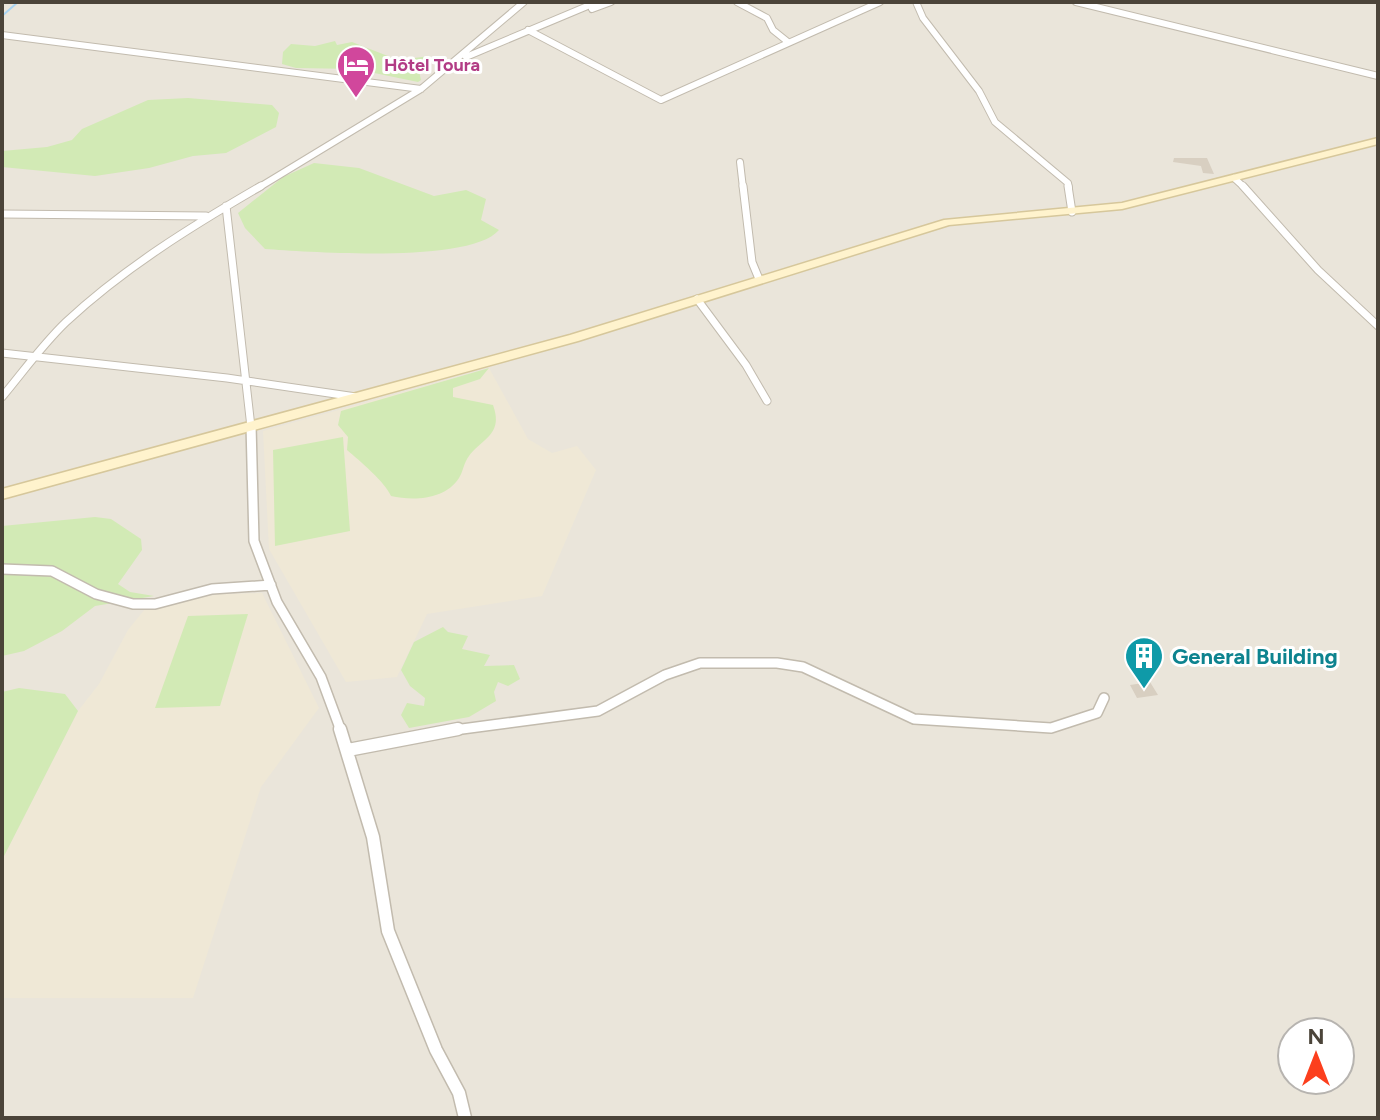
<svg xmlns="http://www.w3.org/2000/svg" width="1380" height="1120" viewBox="0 0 1380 1120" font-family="Figtree,sans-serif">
<rect width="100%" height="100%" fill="#f6f3ec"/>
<path fill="#eae5da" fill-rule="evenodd" d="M2,2H1378V1118H2ZM1292,1032H1340V1080H1292Z"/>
<path fill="#efe8d6" d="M489,368L528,439L552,453L577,446L596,470L542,596L427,614L397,677L346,682L269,549L263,431Z
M262,593L319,708L261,787L193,998H2V860L78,711L99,684L128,630L145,609L219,594Z"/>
<path fill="#d2eab5" d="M335,41L337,45L352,42L398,60L430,56L432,62L419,71L421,80L418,82L355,69L296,68L282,64L283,52L291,44L315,46Z
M188,98L272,105L279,113L276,127L226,153L193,156L149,168L95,176L2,167V151L47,147L72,140L82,129L148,100Z
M314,163L359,168L434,196L466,190L486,199L481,220L499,230C470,264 311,252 265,249L245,228L238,213L283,177Z
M489,368L480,379L453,388V397L493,405C504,435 481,439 469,456C464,462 463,472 459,478C445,500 413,501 391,496C385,482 360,461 347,450L348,437L338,425L341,411Z
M343,437L350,531L275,546L273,450Z
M95,517L111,519L141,539L142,550L118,584L130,592L154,596L95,606L62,631L24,651L2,656V526Z
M248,614L220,706L155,708L188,616Z
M443,627L448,632L468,636L462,649L490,655L484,666L514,665L520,679L508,686L498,682L494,692L496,701L469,717L409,728L401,715L407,703L424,706L425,698L410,686L401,670L414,642Z
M19,688L65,694L78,711L2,860V692Z"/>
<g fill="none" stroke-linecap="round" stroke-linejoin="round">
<path stroke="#a9d4f2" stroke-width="2" d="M2,16L18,2"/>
</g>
<path fill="#d8cfc1" d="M1174,158H1207L1214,174L1203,173L1201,166L1173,162Z
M1150,682L1158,695L1137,698L1130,685Z"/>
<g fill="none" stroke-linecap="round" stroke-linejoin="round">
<g stroke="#c2bbae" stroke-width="8">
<path id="minor-far3" d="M737,2L767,18L773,30L788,42
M916,2L923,18L979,91L995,122L1068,183L1069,188
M1076,2L1378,76
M592,9L611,2
M528,30L661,100L880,2
M2,35L421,89
M466,57L597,2
M740,162L743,188
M1234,178L1245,188
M258,188L421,89L524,2"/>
</g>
<g stroke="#c2bbae" stroke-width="9">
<path id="minor-far2" d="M743,186L752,262L759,279
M1068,186L1072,212
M1243,186L1318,270L1378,326
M226,206L251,427
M2,214L206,216
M697,299L746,365L767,401
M2,353L227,378L356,397
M2,397C23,372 42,345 66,322C124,268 192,226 261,186"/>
</g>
<g stroke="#c2bbae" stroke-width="12">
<path id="minor-far1" d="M251,425L254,541L277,602L321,677L341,731
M2,569L52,571L96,594L133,604H155L212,589L271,585
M447,731L598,711L665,675L700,663H777L803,667L914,719L1051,728L1097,713L1104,698"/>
</g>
<g stroke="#c2bbae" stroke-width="15">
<path id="minor" d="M340,729L373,837L388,931L436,1050L459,1093L465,1118
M348,750L458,729"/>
</g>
<g stroke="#d6c79b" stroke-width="3">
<path id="secondary" d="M1378,138V144L1122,209L949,225L578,341L2,499V489L570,335L944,220L1122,203Z"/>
</g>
<use href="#minor-far3" stroke="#fff" stroke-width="6"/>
<use href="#minor-far2" stroke="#fff" stroke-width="7"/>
<use href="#minor-far1" stroke="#fff" stroke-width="9"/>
<use href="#minor" stroke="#fff" stroke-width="12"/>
<use href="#secondary" fill="#fff3cd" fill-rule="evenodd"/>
</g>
<defs>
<g id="hotel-pin" transform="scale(2)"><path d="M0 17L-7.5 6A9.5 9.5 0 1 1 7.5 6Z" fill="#d1479c" stroke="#fff"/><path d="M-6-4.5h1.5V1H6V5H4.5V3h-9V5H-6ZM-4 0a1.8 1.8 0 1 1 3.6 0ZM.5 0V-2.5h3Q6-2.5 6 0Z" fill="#fff"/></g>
<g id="building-pin" transform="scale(2)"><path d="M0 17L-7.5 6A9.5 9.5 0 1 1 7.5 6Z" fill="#0f9aa8" stroke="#fff"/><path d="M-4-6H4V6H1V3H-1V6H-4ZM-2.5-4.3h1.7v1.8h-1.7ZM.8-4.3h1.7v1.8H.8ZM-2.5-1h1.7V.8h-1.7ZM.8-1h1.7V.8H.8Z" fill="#fff"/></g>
</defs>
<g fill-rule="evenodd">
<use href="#hotel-pin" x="356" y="65"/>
<use href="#building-pin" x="1144" y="656"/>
</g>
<g text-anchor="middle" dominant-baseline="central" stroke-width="6" stroke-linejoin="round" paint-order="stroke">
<g font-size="18" font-weight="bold" fill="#b23c85" stroke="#fff" text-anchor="start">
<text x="384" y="65">Hôtel Toura</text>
</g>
<g font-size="22" font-weight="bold" fill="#0d838f" stroke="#fff" text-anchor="start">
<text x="1172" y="656">General Building</text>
</g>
</g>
<rect width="1380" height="1120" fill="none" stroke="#4b4439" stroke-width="8"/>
<g transform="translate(1316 1056)"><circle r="38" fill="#ffffff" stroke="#b7b4b0" stroke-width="2"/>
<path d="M0-6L14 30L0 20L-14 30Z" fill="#fc3f1d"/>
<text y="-12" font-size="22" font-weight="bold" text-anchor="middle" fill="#4b4439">N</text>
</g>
</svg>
